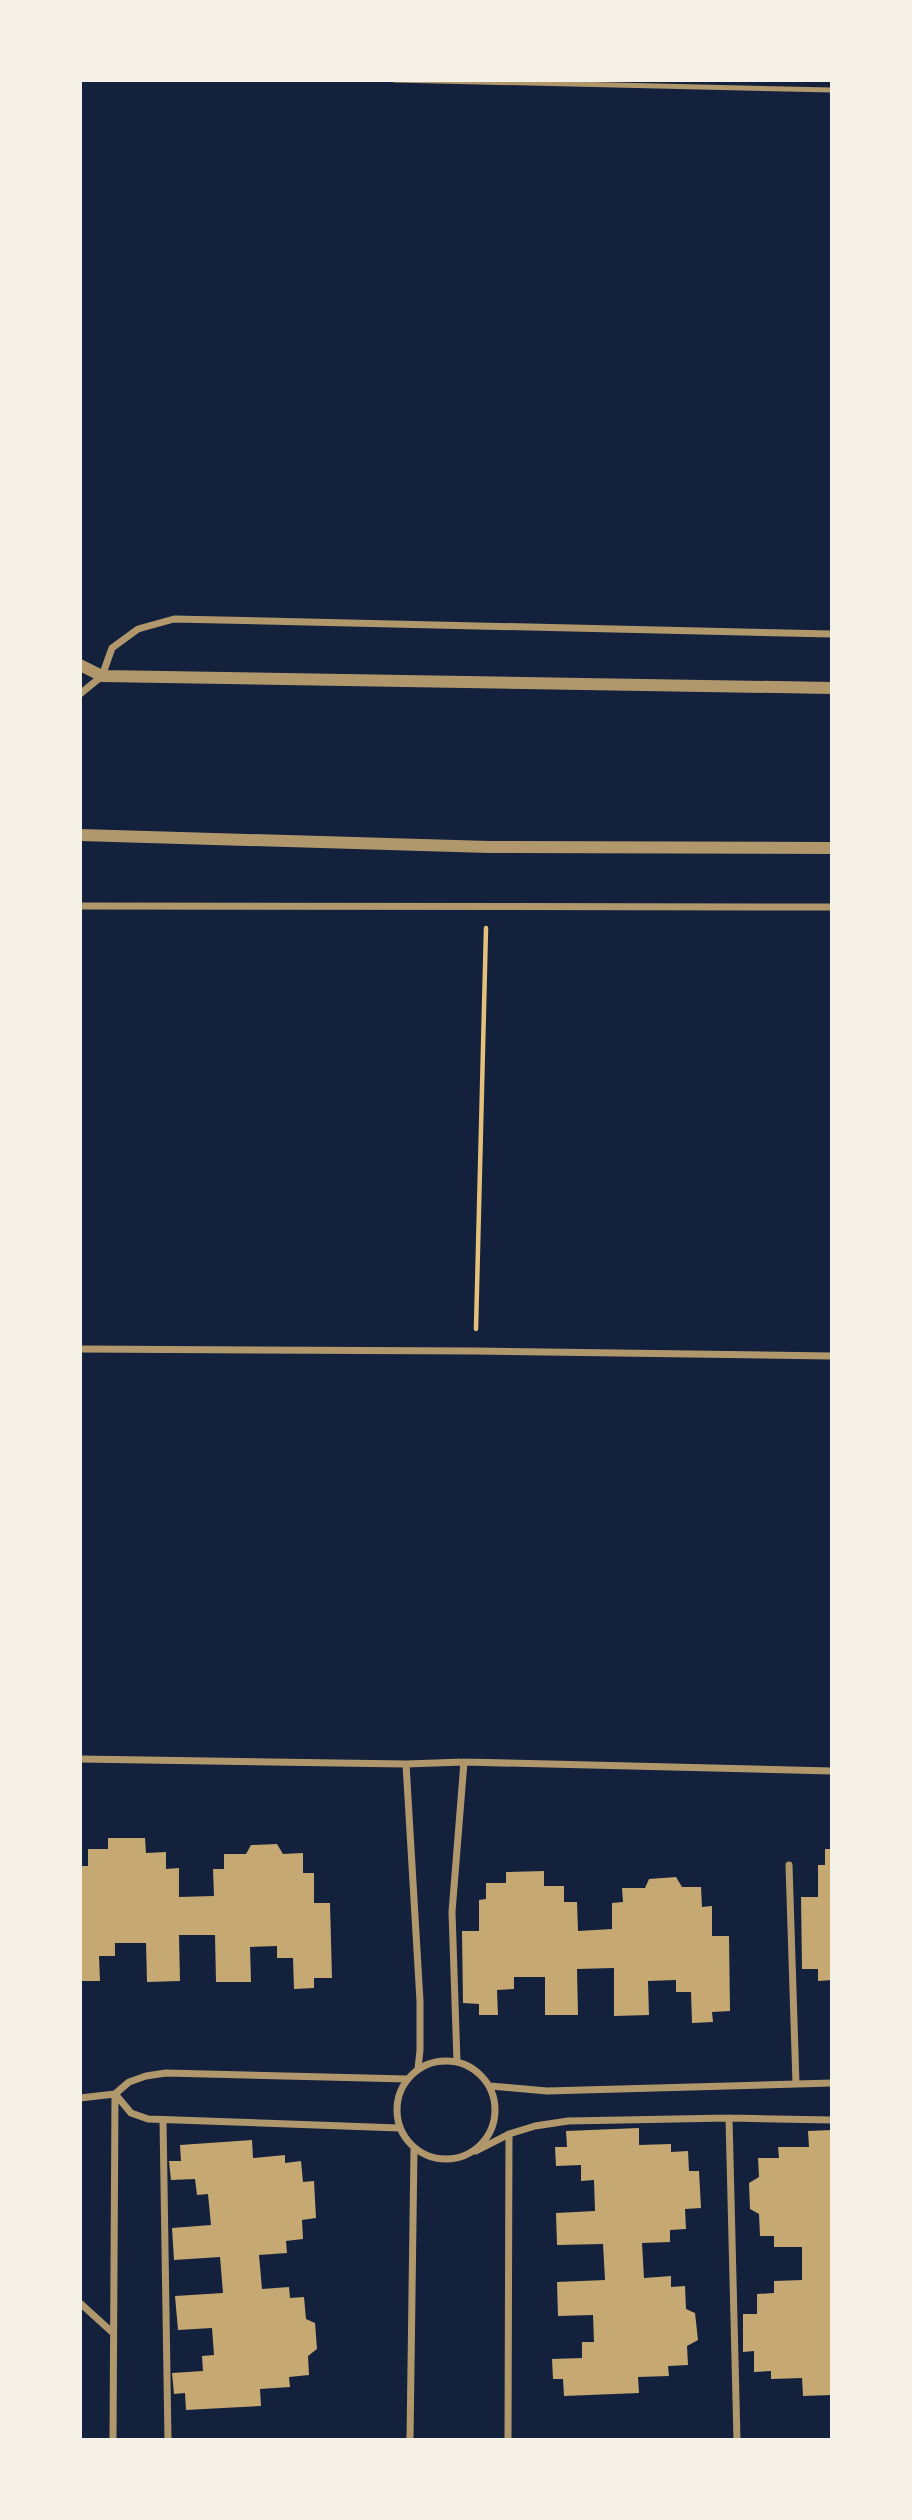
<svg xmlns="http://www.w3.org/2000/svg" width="912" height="2520" viewBox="0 0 912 2520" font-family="'Sofia Sans Condensed',sans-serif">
<rect width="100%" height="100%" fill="#14213d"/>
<path fill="#c6a872" d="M108,1838H145L146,1853L166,1852V1869L179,1868V1897L214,1896L213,1869H224V1854H246L251,1845L277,1844L283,1854L303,1853V1873H314V1903H330L332,1978H314V1988L294,1989L293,1958H277V1946L250,1947L251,1982H216L215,1935H179L180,1981L147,1982L146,1943H115V1956H99L100,1981H81L80,1866H88V1849H108Z
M825,1849H832V1980L818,1981V1969H802L801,1897H818V1865H825Z
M544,1871V1886H564V1902H577L578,1931L612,1929V1903L623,1902L622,1888H645L649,1879L676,1877L682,1887H701L702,1907L712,1906V1936H729L730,2011L712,2012L713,2022L692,2023L691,1992H676V1980L648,1981L649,2015L614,2016V1968L577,1969L578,2015H545V1977H514V1989L497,1990L498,2015H479V2004L463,2003L462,1931H479V1900L486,1899V1883H506V1872Z
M639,2128V2145L671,2144V2152L688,2151L689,2171H699L701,2208L685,2209L686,2229L670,2230V2242L642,2243L644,2278L671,2276V2287L685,2286L686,2309L695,2313L698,2340L687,2346L688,2365L668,2366L669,2376L638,2377L639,2393L564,2396L563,2379H553L552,2359L582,2358V2342H594L593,2315L558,2316L557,2282L605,2280L603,2244L557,2245L556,2213L595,2211L594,2180L581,2181V2165L556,2166L555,2147H567L566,2131Z
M832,2130V2395L803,2396L802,2378L771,2379V2371L754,2372V2351L743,2352V2314H757V2294L774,2293V2281L802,2280V2247H774V2236H760L759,2214L750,2209L749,2183L759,2177L758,2158H779L778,2147H809L808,2131Z
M252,2140L253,2158L285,2155V2163L301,2161L303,2182L314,2181L316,2218L302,2220L303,2239L286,2241L287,2253L259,2255L262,2289L289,2287L290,2298L304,2297L306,2319L315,2323L317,2349L308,2356L309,2375L289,2377L290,2387L260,2389L261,2406L186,2410L185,2393L174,2394L172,2373L203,2371L202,2356L214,2355L212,2328L178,2330L175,2296L223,2293L220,2257L174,2260L172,2228L211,2225L208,2194L197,2195L195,2179L171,2180L169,2161H181L180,2145Z"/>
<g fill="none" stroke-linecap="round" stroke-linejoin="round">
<path stroke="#e5c07b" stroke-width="4.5" d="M476,1329L486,928"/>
<path stroke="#b1986c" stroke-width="5" d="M394,80L832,90"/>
<path stroke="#b1986c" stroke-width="7" d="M80,694L102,676L112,648L138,629L174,619L832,634
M80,906L832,907
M80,1349L475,1351L832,1356
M80,1759L406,1764L464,1762L832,1771
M406,1764L420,2001V2050L418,2069
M789,1865L796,2084
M397 2110a49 49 0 1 1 98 0a49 49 0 1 1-98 0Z
M457,2062L452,1912L464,1762
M490,2086L547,2091L832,2083
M116,2095L131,2113L148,2119L399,2128
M80,2098L115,2094L129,2082L146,2076L166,2073L407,2079
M729,2118L737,2440
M163,2120L168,2440
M476,2151L509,2134L535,2126L568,2121L729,2118L832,2120
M80,2303L113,2333
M113,2440L115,2094
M410,2440L414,2149
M508,2440L509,2134"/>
<path stroke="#b1986c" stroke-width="12" d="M80,665L102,676L832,688
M80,835L489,847L832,848"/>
</g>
<rect width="912" height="2520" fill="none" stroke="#f6f1e7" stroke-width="164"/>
</svg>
